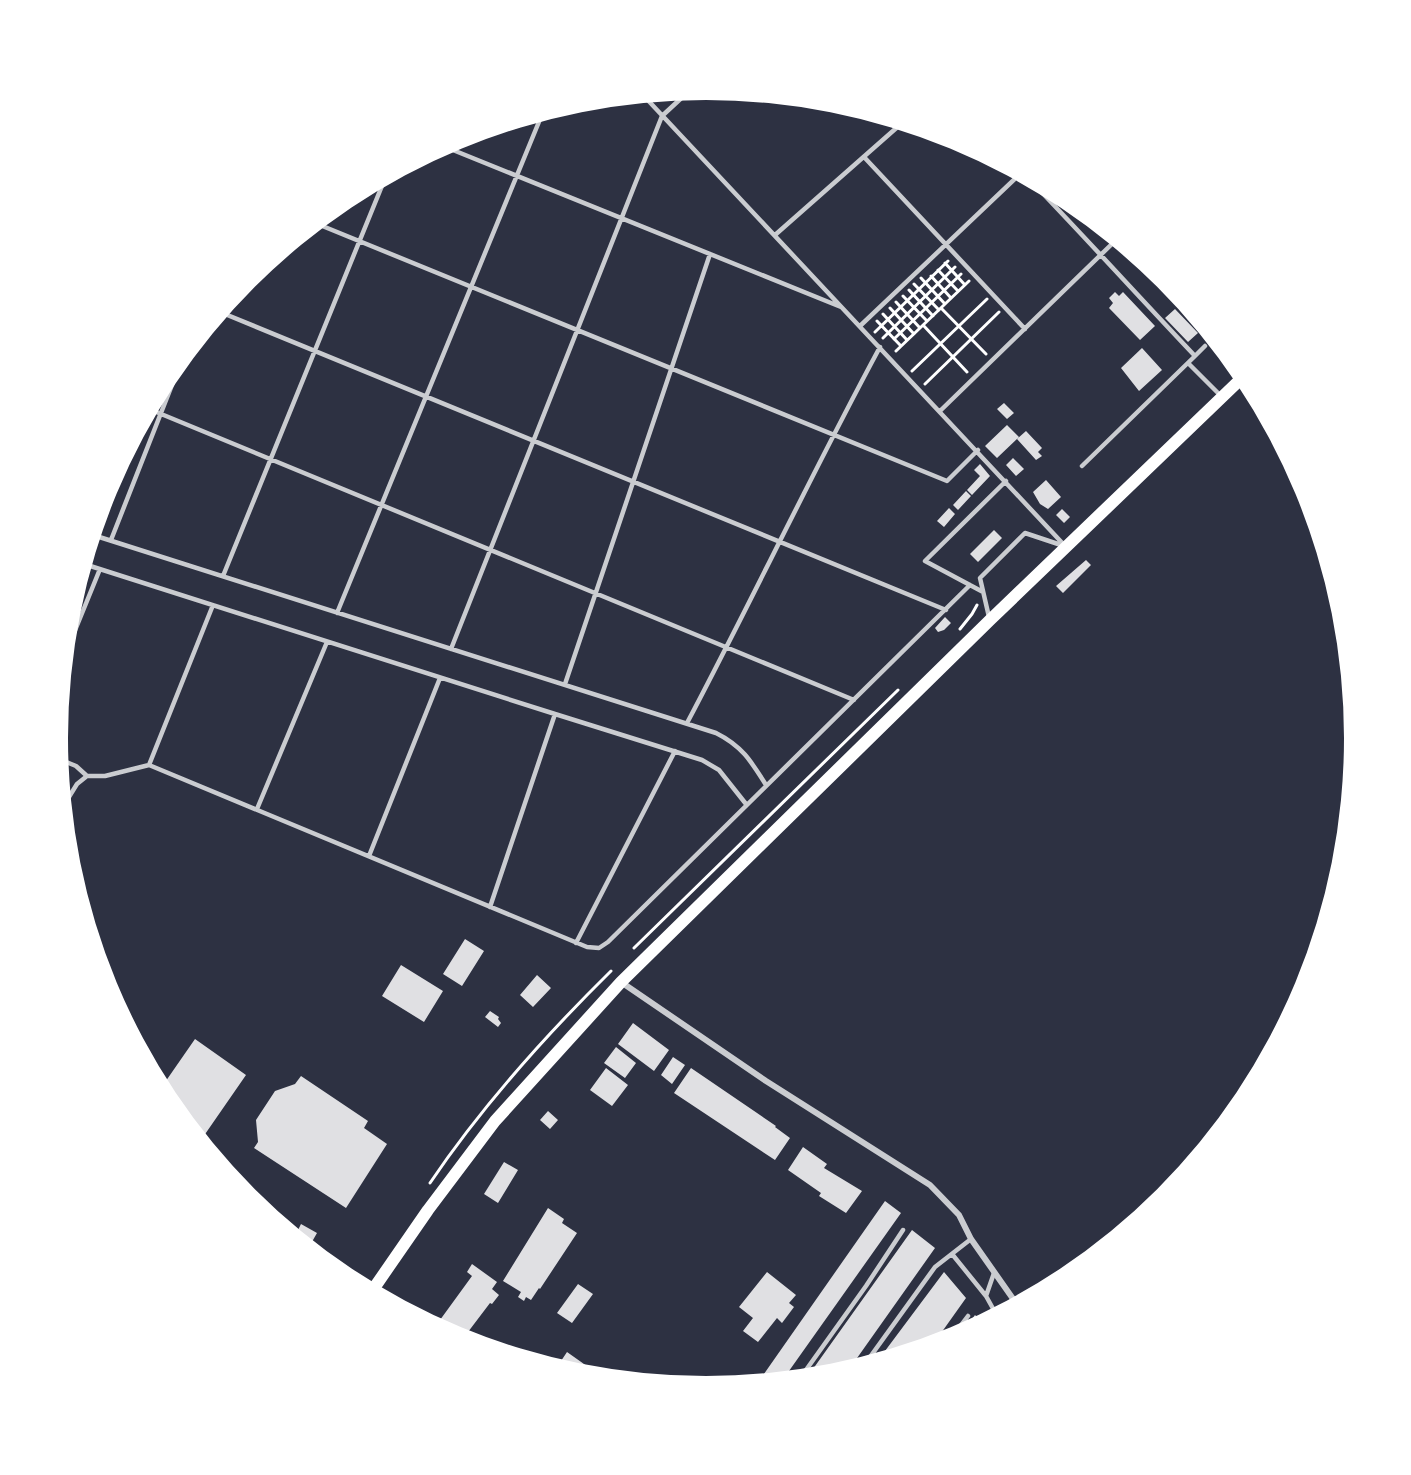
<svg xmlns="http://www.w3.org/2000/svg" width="1411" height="1475" viewBox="0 0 1411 1475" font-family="Commissioner,sans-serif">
<rect width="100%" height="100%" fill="#2d3142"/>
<path fill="#e0e0e3" d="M1115,292L1119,296L1123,292L1155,326L1140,340L1109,308L1113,303L1109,298Z
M1175,309L1198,333L1188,342L1165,318Z
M1142,348L1162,370L1139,391L1121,368Z
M1004,403L1014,413L1007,419L997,409Z
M1007,425L1019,437L997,458L985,446Z
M1026,431L1042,448L1038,452L1042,456L1036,460L1017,439Z
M1013,458L1024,469L1016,476L1006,465Z
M980,464L990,476L972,495L967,490L980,476L974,470Z
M1046,480L1061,497L1048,509L1040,504L1033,492Z
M966,491L971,496L958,510L953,505Z
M949,508L955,514L944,527L937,521Z
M1062,509L1070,517L1064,523L1056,515Z
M994,530L1002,538L978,562L970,554Z
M1086,560L1091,565L1063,593L1056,586Z
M945,617L951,623L944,630L938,632L935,628Z
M465,939L484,951L462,986L443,974Z
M401,965L443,991L424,1022L382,996Z
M537,975L551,988L533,1007L520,995Z
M490,1011L499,1017L498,1019L501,1023L498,1027L485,1017Z
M633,1023L669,1050L654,1071L618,1044Z
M195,1039L246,1075L201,1140L166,1097L161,1088Z
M616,1047L636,1063L625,1078L604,1063Z
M673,1057L685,1065L672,1084L661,1075Z
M606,1068L628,1085L612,1106L590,1090Z
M691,1068L776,1126L775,1127L790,1138L775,1160L674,1093Z
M301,1076L368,1121L364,1128L387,1144L346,1208L254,1148L258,1142L256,1120L275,1091L295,1084Z
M548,1111L558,1120L550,1129L540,1120Z
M803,1147L827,1164L824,1168L862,1191L846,1213L819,1196L821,1193L788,1170Z
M504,1162L518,1170L498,1203L484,1194Z
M885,1201L901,1213L784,1378L759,1381Z
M548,1208L564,1219L562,1223L577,1233L540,1289L539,1288L531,1300L526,1297L524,1301L518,1297L521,1292L503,1281Z
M301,1224L317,1233L309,1247L295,1236Z
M912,1230L935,1248L850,1368L832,1374L808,1376Z
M472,1264L497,1282L492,1289L499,1295L492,1304L490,1303L468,1332L471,1334L467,1340L440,1320L472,1276L467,1272Z
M767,1272L796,1295L789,1303L794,1307L782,1323L777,1318L758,1342L743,1331L753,1318L739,1307Z
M944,1272L966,1298L934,1343L879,1359Z
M578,1284L593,1294L572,1323L557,1313Z
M975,1315L982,1322L962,1332Z
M567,1352L601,1376L579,1373L557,1367Z"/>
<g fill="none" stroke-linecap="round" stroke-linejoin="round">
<path stroke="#fff" stroke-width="3" d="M945,263L965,285
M938,270L958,291
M931,276L951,298
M921,278L945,304
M914,284L939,310
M909,290L933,316
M903,296L927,321
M896,302L920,328
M890,308L914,334
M941,308L986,354
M883,314L907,340
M877,321L901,346
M923,325L967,372
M875,332L948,261
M883,338L955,267
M894,339L961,274
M896,351L969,281
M912,371L987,299
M925,384L999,312
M960,629L972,614L977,605
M634,948L898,690
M430,1183C482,1106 545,1036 611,971"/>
<path stroke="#caccd0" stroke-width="4.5" d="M643,95L1066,547
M443,146L841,307
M864,157L1025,329
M1028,178C1085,237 1139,297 1195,356L1082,466
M315,223L947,481L978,450
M775,235L902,123
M220,312L946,610
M860,326L1020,174
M1195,356L1205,346
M1188,363L1222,397
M149,409L854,700
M940,411L1116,240
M93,535L716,733C742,746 751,761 766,785
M111,540L183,357
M84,564L555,714L702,760L719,770L746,804
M223,576L386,176
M983,592L925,561L1006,481
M337,613L543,112
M989,617L980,578L1025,533L1064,546
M451,649L662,116L689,91
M65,655L100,569
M565,684L710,254
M687,723C753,598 813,471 880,347
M59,759L76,766L87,776
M149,765L213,605
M64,805L77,784L87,776H105L149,765L587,947L599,948L608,942L970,585
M257,809L327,642
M369,856L440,678
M490,907L555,714
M576,943L675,751
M952,1254L986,1296
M994,1273L986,1296L996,1314
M952,1337L968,1316
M865,1364L935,1267L971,1239
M801,1377L866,1286L903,1230"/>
<path stroke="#caccd0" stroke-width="6" d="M621,982L766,1081L930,1185L959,1215L971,1239L1016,1303"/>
<path stroke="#fff" stroke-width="12" d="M372,1291L428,1210L495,1121L621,982L990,620L1244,376"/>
</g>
<path d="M0 0H1411V1475H0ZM68 738a638 638 0 1 1 1276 0a638 638 0 1 1-1276 0Z" fill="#fff" fill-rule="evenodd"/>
</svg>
